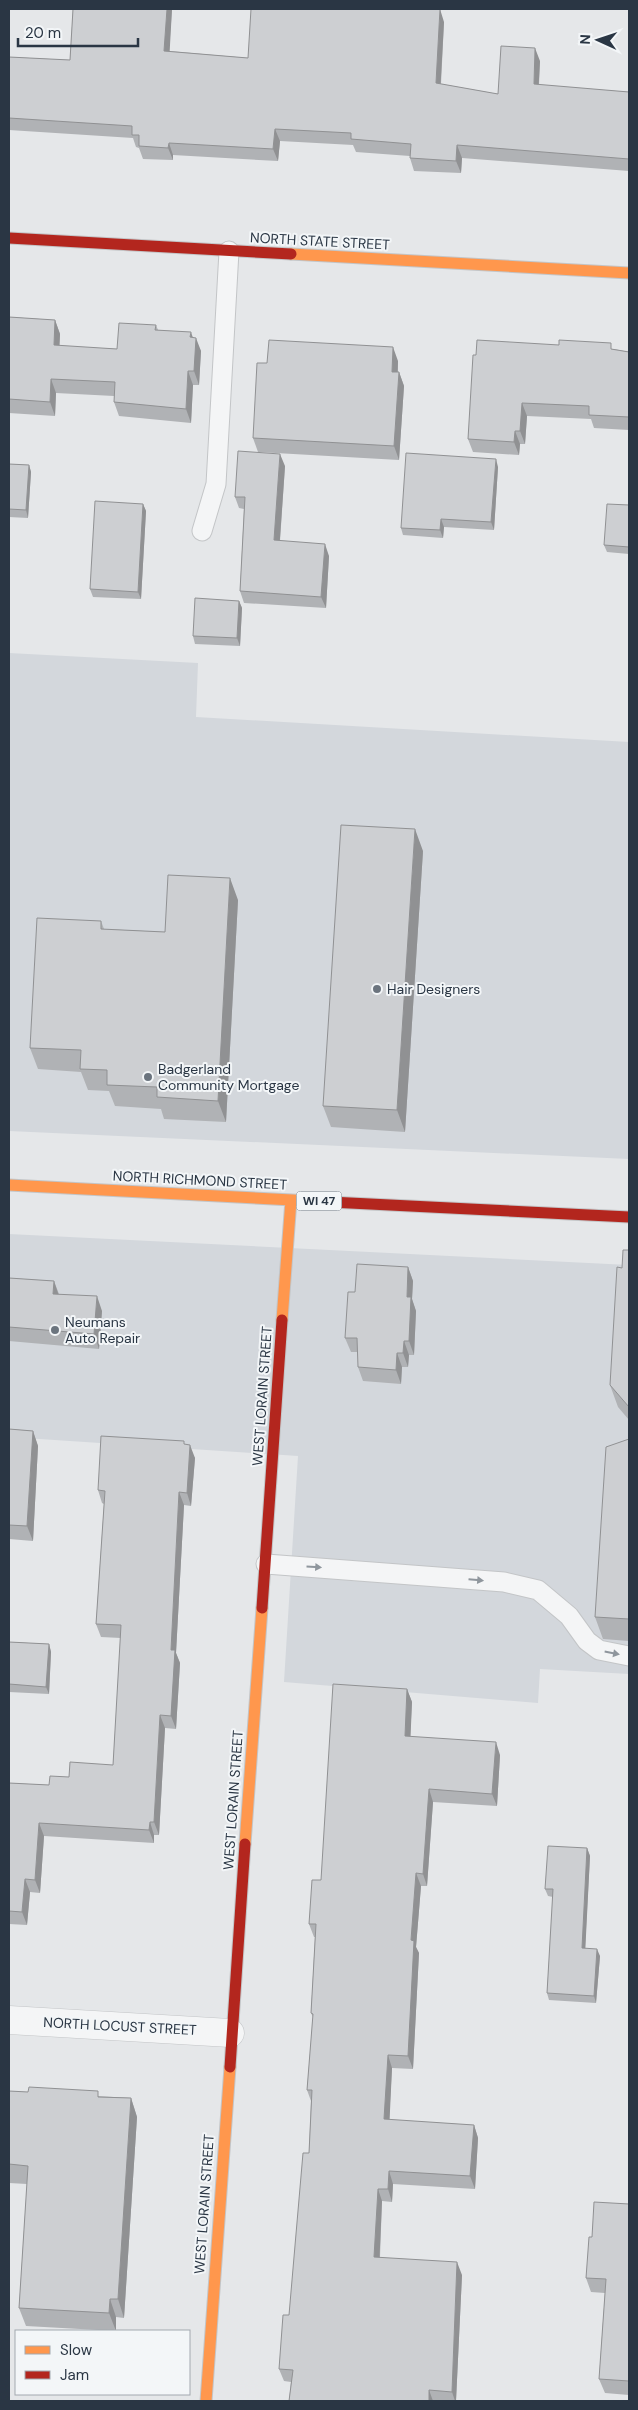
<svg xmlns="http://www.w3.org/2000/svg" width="638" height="2410" viewBox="0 0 638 2410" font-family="'DM Sans',sans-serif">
<rect width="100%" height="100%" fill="#e5e7e9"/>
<path fill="#d3d7dc" d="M9,653L198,663L196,717L629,742V1159L9,1131Z
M9,1234L629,1265V1674L540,1669L538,1703L284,1682L298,1456L9,1437Z"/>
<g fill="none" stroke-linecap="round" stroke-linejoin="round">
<g stroke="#c3c5c7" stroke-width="21">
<path id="lane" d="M202,531L216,484L229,251
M266,1564L504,1582L538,1590L569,1616L587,1641L599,1650L629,1656"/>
</g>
<g stroke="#c3c5c7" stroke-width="29">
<path id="street" d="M9,2020L230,2033"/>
</g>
<g stroke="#c3c5c7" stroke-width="13">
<path id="slow" d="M291,254L629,273
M9,1185L330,1202
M282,1320L291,1200
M245,1844L262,1608
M206,2401L230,2067"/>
</g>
<g stroke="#c3c5c7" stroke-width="13">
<path id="jam" d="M9,238L291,254
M330,1202L629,1217
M262,1608L282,1320
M230,2067L245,1844"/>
</g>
<use href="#lane" stroke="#f4f5f6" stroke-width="19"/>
<use href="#street" stroke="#f4f5f6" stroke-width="28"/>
<use href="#slow" stroke="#ff974d" stroke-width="11"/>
<use href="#jam" stroke="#b3261e" stroke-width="11"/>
</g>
<path fill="#b0b2b5" d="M73,9H172L169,51L248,58L444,22L441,84L498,94L540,61L539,85L629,92V171L462,158L461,173L414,171L410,158V156L356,152L353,145L280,141L278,161L173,155V160L143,159L139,148L136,147L133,138L9,130V57L70,60Z
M9,317L55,320L60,334L59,346L117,349L156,325L158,330L193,337L201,351L199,385H193L191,423L119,416L114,402V396L56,393L55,416L9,413Z
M614,349L629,352V430L594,428L591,419L527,416L525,444H520L519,455L473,452L468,439L476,355Z
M398,361V372H399L404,386L399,460L258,452L253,438L267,363Z
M9,464L29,465L31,472L28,518L9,517Z
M285,466L280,541L329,556L326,608L244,603L240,591L244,509L239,508L235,497Z
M498,467L494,530L444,527L443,538L403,535L401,528Z
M143,504L146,511L141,599L93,597L90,589Z
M629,505V554L607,552L604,545Z
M239,601L242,608L240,646L195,644L193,636Z
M423,851L405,1132L331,1127L323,1106Z
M238,900L226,1122L164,1119L161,1109L115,1106L109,1091L88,1090L81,1072L38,1069L30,1048L101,921L104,929L165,932Z
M629,1250V1420L618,1407L610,1385L622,1268Z
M408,1267L413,1281L412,1299L416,1311L414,1355H409L408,1367H402L401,1384L363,1381L358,1367V1352H351L345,1338Z
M9,1278L54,1281L59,1294L102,1311L99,1349L9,1341Z
M9,1429L33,1431L38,1446L33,1541L9,1539Z
M629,1439V1641L603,1639L595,1617Z
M185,1445L195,1458L191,1506L184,1505L176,1653L180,1663L176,1729L165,1728L159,1835H154V1843L44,1836L40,1893L30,1892L27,1925L9,1924V1783L49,1785L69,1777L113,1765L121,1638L101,1637L96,1624L104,1504L102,1503L98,1490Z
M9,1642L49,1644L51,1652L49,1694L9,1692Z
M407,1689L412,1702L410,1737L500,1755L497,1806L433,1802L427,1886H421L416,1947L419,1953L413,2069L392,2068L389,2120L474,2125L478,2138L475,2189L393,2184L392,2202L382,2201L380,2257L462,2275L456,2401H289L291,2382L284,2381L279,2369L289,2315L309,2153L311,2101L307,2090L313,2017L311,2013L315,1937H314L309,1924L321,1880Z
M587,1848L590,1856L585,1948L600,1956L596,2003L549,2000L547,1993L553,1897L548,1896L545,1889Z
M9,2091L131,2098L137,2117L124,2318L116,2317V2331L26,2326L19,2308L27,2184L9,2183Z
M629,2204V2395L605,2393L599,2379L605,2293L591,2292L586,2278L592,2237Z"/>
<path fill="#909193" d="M167,9H172L169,63L164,51Z
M440,9L444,22L440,95L436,83Z
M535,48L540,61L538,96L534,84Z
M275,129L280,141L278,161L273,149Z
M169,143L173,155V160L168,148Z
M457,145L462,158L461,173L456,161Z
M55,320L60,334L59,359L54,345Z
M191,332L195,344L196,338L201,351L199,385L194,371L190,337Z
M393,347L398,361L397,386L392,372Z
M188,371L193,385L191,423L186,409Z
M399,372L404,386L399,460L394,446Z
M51,379L56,393L55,416L50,402Z
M522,403L527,416L525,444L520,431Z
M515,431L520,444L519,455L514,442Z
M280,454L285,466L279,552L274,540Z
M496,459L498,467L494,530L491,522Z
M29,465L31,472L28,518L26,510Z
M143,504L146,511L141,599L138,592Z
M441,519L444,527L443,538L440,530Z
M325,544L329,556L326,608L321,597Z
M239,601L242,608L240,646L237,638Z
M415,829L423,851L405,1132L397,1110Z
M230,878L238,900L226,1122L218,1101Z
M408,1267L413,1281L412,1299L416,1311L414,1355L409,1341L407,1297Z
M54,1281L59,1296L53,1294Z
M97,1296L102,1311L99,1349L94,1334Z
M404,1341L409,1355L408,1367L403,1353Z
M397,1353L402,1367L401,1384L396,1370Z
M33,1431L38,1446L33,1541L27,1526Z
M190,1445L195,1458L191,1506L187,1493Z
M179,1492L184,1505L176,1653L180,1663L176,1729L171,1716V1650Z
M49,1644L51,1652L49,1694L46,1687Z
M407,1689L412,1702L410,1749L405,1736Z
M160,1715L165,1728L159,1835L154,1822Z
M496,1742L500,1755L497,1806L492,1794Z
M429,1789L433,1802L427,1886L423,1874Z
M150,1822L154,1835V1843L149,1830Z
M39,1823L44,1836L40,1893L35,1880Z
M587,1848L590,1856L585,1955L582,1948Z
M416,1873L421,1886L416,1947L419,1953L413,2069L408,2056L411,1940Z
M25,1879L30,1892L27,1925L22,1912Z
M597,1949L600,1956L596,2003L594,1996Z
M388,2055L392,2068L389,2132L384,2119Z
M131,2098L137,2117L124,2318L118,2299Z
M474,2125L478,2138L475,2189L470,2176Z
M389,2171L393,2184L392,2202L388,2189Z
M378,2189L382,2201L379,2269L374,2257Z
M457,2262L462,2275L456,2401H455L452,2392Z
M110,2299L116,2317V2331L109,2313Z
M429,2390L433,2401H429Z"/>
<path fill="#cdcfd2" stroke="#909193" d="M73,9H167L164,51L248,58L251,9H440L436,83L498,94L501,46L535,48L534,84L629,92V159L457,145L456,161L410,158L411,144L351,139V133L275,129L273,149L169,143L168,148L139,146V135H132V126L9,118V57L70,60Z
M9,317L55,320L54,345L117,349L119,323L156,325L155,330L191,332L190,337L196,338L194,371H188L186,409L114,402L115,382L51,379L50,402L9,399Z
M269,340L393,347L392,372H399L394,446L253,438L257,363H267Z
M477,340L559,345V340L611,343V349L629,352V417L589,415V406L522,403L520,431H515L514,442L468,439L473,355H476Z
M238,451L280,454L274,540L325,544L321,597L240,591L245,497H235Z
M406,453L496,459L491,522L441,519L440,530L401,528Z
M9,464L29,465L26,510L9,509Z
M95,501L143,504L138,592L90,589Z
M607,504L629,505V547L604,545Z
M195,598L239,601L237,638L193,636Z
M341,825L415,829L397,1110L323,1106Z
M168,875L230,878L218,1101L157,1097V1087L107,1085V1070L80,1069L81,1050L30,1048L37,918L101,921V929L165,932Z
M623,1250H629V1407L610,1385L617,1267L622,1268Z
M357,1264L408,1267L407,1297H411L409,1341H404L403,1353H397L396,1370L358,1367L357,1338H345L348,1292H355Z
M9,1278L54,1281L53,1294L97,1296L94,1334L9,1327Z
M9,1429L33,1431L27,1526L9,1525Z
M101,1436L184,1441V1444L190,1445L187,1493L179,1492L171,1650H175L171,1716L160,1715L154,1822H150L149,1830L39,1823L35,1880L25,1879L22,1912L9,1911V1783L49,1785L50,1776L69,1777L70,1762L113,1765L121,1625L96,1624L105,1491L98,1490Z
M629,1439V1619L595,1617L606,1447Z
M9,1642L49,1644L46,1687L9,1684Z
M333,1684L407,1689L405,1736L496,1742L492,1794L429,1789L423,1874L416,1873L411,1940L414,1941L408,2056L388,2055L384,2119L474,2125L470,2176L389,2171L388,2189H378L374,2257L457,2262L452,2392L429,2390V2401H289L293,2370L279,2369L283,2315H289L303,2153H309L312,2090H307L313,2014L311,2013L316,1924H309L312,1880H321Z
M548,1846L587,1848L582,1948L597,1949L594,1996L547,1993L553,1889H545Z
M29,2087L98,2091V2097L131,2098L118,2299H110L109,2313L19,2308L28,2166L9,2164V2091L28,2092Z
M594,2202L629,2204V2381L599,2379L606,2279L586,2278L589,2237H592Z"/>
<defs><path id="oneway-solid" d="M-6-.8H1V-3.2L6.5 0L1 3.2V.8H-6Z" transform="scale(1.25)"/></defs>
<g fill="#8f969d">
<use href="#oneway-solid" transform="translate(314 1567) rotate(4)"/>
<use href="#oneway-solid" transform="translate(476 1580) rotate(5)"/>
<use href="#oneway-solid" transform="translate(612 1653) rotate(11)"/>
</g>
<g fill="#6b747e" stroke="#f3f6f8" stroke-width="2">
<circle cx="377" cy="989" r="5"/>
<circle cx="148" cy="1077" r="5"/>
<circle cx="55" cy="1330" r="5"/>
</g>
<g text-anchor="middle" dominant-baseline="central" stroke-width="4" stroke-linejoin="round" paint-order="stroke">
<rect fill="#f3f6f8" stroke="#66707a" stroke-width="1" x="296.5" y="1191.5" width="45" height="19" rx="4"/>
<g font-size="12" font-weight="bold" fill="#2a3644">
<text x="319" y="1201">WI 47</text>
</g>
<g font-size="14" fill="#2a3644" stroke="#f3f6f8">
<text transform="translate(320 241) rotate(3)">NORTH STATE STREET</text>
<text transform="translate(200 1180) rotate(3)">NORTH RICHMOND STREET</text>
<text transform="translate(262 1396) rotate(-86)">WEST LORAIN STREET</text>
<text transform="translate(233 1800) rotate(-86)">WEST LORAIN STREET</text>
<text transform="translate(120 2026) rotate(3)">NORTH LOCUST STREET</text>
<text transform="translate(204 2204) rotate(-86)">WEST LORAIN STREET</text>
</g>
<g font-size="14" fill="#2a3644" stroke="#f3f6f8" text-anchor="start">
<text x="387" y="989">Hair Designers</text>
<text x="158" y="1069">Badgerland<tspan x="158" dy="16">Community Mortgage</tspan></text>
<text x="65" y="1322">Neumans<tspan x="65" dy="16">Auto Repair</tspan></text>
</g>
</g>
<rect width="638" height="2410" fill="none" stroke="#2a3644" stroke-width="20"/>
<rect x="15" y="2330" width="175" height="65" fill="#f3f6f8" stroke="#a3a9b0"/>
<rect x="25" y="2346" width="25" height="8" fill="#ff974d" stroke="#a3a9b0"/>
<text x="60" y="2355" font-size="15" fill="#2a3644">Slow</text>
<rect x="25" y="2371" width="25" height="8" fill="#b3261e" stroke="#a3a9b0"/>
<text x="60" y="2380" font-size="15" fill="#2a3644">Jam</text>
<g transform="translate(598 40) rotate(273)" stroke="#f3f6f8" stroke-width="4" paint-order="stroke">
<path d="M0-4L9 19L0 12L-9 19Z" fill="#2a3644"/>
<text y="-8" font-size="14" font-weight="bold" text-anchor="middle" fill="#2a3644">N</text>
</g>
<path d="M18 38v8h120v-8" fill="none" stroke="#2a3644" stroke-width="2.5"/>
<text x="25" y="38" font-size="15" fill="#2a3644" stroke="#f3f6f8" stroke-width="4" paint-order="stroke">20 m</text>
</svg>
